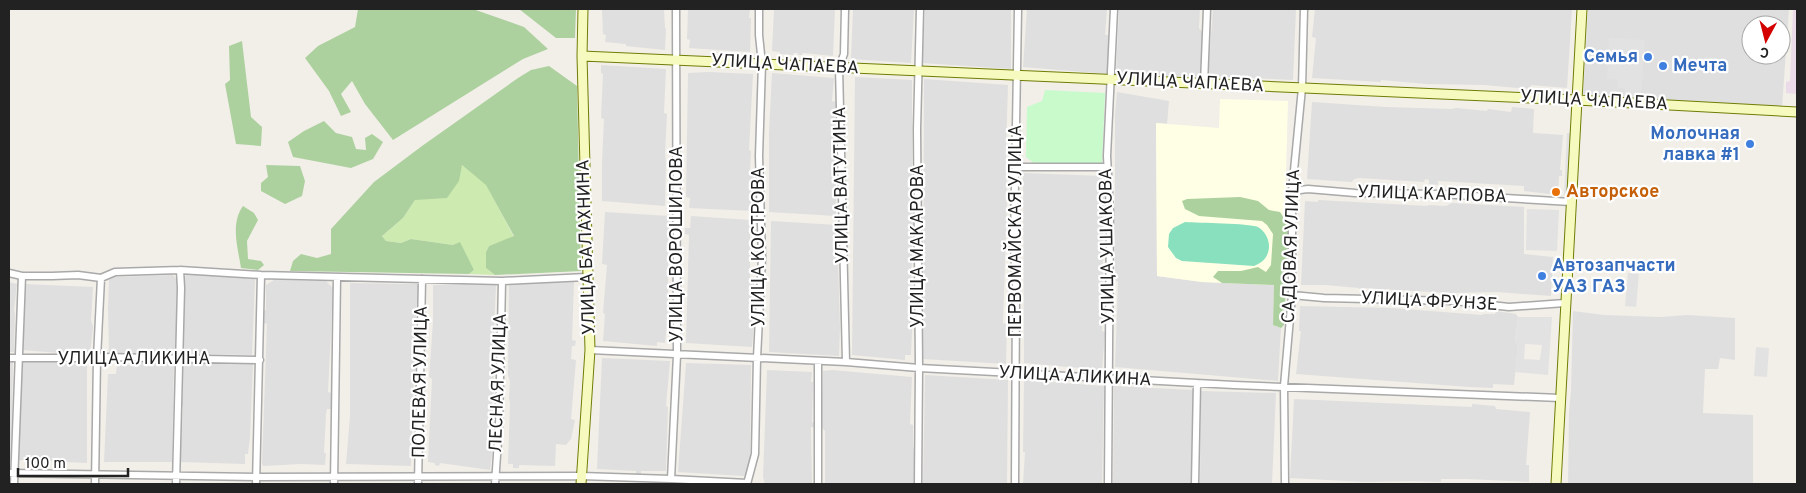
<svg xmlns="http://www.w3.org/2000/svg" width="1806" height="493" viewBox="0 0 1806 493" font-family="Overpass,sans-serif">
<rect width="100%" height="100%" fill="#f2efe9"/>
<path fill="#e0dfdf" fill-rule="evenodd" d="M602,9H664L665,28L666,29L665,50L626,46V44L605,42L606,35L603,34Z
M688,9H750L749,18H751L750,52L689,48L690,40L687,39Z
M774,9H835L833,56L803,53L802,55H798V53H794L793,55L780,54V52L772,51Z
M853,9H914L911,63L851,59Z
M925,9H1011V69L922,63Z
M1027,9H1107L1105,35H1110L1108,74L1023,67Z
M1119,9H1200L1199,28L1203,33L1200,78L1116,73Z
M1213,9H1296L1293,80L1208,76Z
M1315,9H1572L1567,88L1531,85L1530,89L1484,85L1426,84L1381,80V82L1312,78L1316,38L1312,37Z
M1588,9H1789L1782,107L1583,95ZM1751,25H1781V55H1751Z
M601,65L666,69L664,113L667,114L665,154L666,162L665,206L602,201V163L604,119L601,118L603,74L601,73Z
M709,72L753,74L749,150L751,151L750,172H754L753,211L689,208L690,198L686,197L688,73Z
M772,73L834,78L832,101L836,102L834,157L836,163V216L769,212V133Z
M855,77L912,80V200L914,204L911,284L914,286L911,355H905V360L852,355Z
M924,79L1008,85L1006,149L1007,200L1003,323L1007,324L1006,364L923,359Z
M1117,92L1169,101L1167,124L1156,123L1157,276L1202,282L1274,285L1273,325L1281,328L1278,381L1115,367L1118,282L1115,280V115Z
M1312,102L1386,107L1451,109L1456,108L1487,111L1488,109L1511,112L1512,107L1534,109L1533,133L1563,135L1560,170H1562V176H1559L1558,195L1524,191V186L1438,181V185L1429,184V180L1425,179L1424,182L1359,178L1354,179L1352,182L1307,179Z
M1023,173L1104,176L1102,327V331L1105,332L1102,370L1024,363Z
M1318,200L1428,206V205L1446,206L1452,203L1524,207V254L1553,257L1551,296L1497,292L1447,293L1363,288V290L1359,289V288L1325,285H1301L1305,201L1318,202Z
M605,212L670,216L668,244V316L665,343L657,342V346L603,341L605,314L603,313L607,265L602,264Z
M691,216L750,220V282L754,283L755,308L752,347L686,343L689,235L685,234V228H690Z
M771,221L837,225L840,328L839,356L769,352Z
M187,274L220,275L255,279L252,355L184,354V278Z
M173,275L177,280L176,354L109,353L108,308L109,280L112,277Z
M274,280L326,281L333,288L328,392L332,393L331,409H327L326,414L324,453H326L325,465L301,464L263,466L262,463L267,324L263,323V311L266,310V285Z
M9,282L17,284L14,310L15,314L14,352H9Z
M574,282L572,340L576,341L575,346H572L571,359L576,360L571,419L575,420L571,439L566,445L556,444L555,466L519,465V468H513V464H508L510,404L509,398L510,382L508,375L509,284Z
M350,283L418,284L414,351L417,356L413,391L411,466L346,464L350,416Z
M25,284L93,287L91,320L93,327L90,353L62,352L59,353L22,350Z
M465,284L496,285L494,332L496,333L493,387H495L490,413L492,429L490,442L493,446L490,470L440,463L439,466L435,465V463L428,462L432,379L429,377L433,322V285Z
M1300,306L1391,308L1483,315V314H1495L1496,311L1516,314L1518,317L1515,341L1518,345L1514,385L1493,384V388L1469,387L1296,374L1301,331H1299Z
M1573,311L1604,315L1661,317L1687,315L1735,318V360L1720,358L1718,369H1705L1703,413L1753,415V484H1568L1569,412L1571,391Z
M602,358L670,361L666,406L668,407L666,471H641V474H636V471L597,469Z
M58,360L71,362V364L87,365V463L19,460L22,361Z
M131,360L174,363L172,462H104L108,374H116L117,364L131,365Z
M185,360L253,363L250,437L248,454H245V464L180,462L183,407L181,405L182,364Z
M9,361H13L11,461H9Z
M686,363L751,365L750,468L744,476L678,472Z
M767,370L812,372L811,382H813L812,422L814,423V427H811V434L812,484H765L763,477Z
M832,370L912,377L910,424L913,425V448L916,451L915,484H825V431L821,426L823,371Z
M925,375L1008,380L1007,484H923Z
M1024,380L1104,386L1102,484H1023L1025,452H1023Z
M1114,386L1194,390L1193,484H1113Z
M1201,391L1276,393L1272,484H1200Z
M1294,399L1472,407V404L1495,406L1496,409L1530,412L1526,465H1529V482L1467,479H1441V482L1411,481L1365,482L1290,478Z"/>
<path fill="#ebdbe8" d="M1793,9H1797V94L1786,93V82L1790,81Z"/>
<path fill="#ffffe5" d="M1220,99L1288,101L1283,280L1274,285L1202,282L1157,276L1156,123L1219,128Z"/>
<path fill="#cdebb0" d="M462,165L486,184L514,237L489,246L486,252V268L495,275L469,274L474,270L453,245L411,239L401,243L386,241L382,236L403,218L415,200Z"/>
<path fill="#add19e" d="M358,9H473L524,27L548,49L523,59L393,140L365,104L352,81L341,94L351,112L341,116L329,91L305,58L318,46L355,27Z
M519,9H576L575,38H556Z
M242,41L251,117L262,127L261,146L236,144L225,84L230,80L229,46Z
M549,66L577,86L581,271L495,275L486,268V252L489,246L514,236L486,185L462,165L459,181L447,198L415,200L403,218L382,236L386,241L401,243L411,239L453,245L460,242L474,270L469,274L290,271L293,261L301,254L317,258L331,254V229L374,182L422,146L518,78L531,70Z
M324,121L336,133L352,137L356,149L366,150L365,138L372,134L383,142L373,159L351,168L293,157L288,142L304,131Z
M266,165L300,166L305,181L302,196L285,204L261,191V183L268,177Z
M1240,197L1258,201L1269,210L1280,212L1289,225L1284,325L1281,328L1273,325L1274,285L1222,283L1213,277L1218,271H1241L1258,267L1266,272L1271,265L1273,234L1267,225L1262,221L1199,216L1185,209L1182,201L1187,199Z
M243,206L254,213L258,220L247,241L248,259L261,261L264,265L258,270L241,268C238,248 230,224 243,206Z"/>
<path fill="#c8facc" d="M1045,90L1105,93L1102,164H1035L1026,157L1027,107L1042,101Z"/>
<path fill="#88e0be" d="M1185,222C1199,223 1248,223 1258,227C1265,231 1269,239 1269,246C1269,257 1262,263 1254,266L1182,261L1176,258L1168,247L1169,234L1173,228Z"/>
<path fill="#e2e2e2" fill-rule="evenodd" d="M1609,38L1645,40L1641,97L1624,96L1625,88H1618L1617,79H1607Z
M1567,133L1573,134L1569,197H1564Z
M1527,209L1559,210L1557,251L1526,250Z
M1628,273L1639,274L1636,307L1625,306Z
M1518,317H1552L1548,375L1515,372L1518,345L1515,342ZM1525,344L1542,345L1540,360L1524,359Z
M1756,347L1769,348L1767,377L1754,376Z"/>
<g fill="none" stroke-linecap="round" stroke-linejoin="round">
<g stroke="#a9a9a9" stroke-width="9">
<path id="street" d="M845,9L844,54L839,67L846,362
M1204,84L1207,9
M1015,167H1107
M1292,191L1308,189L1355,193L1440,194L1571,202
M9,273L22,276H52L78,275L101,278L115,272L180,270L261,275L502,281L587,277
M1292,295L1324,298L1454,301L1509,307L1565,303
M590,350L846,362L919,368L1234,385L1560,398
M9,358H97L102,357L260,360
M818,361V484
M9,473L256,477L581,476L671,479L747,483
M671,479L677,355L676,9
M14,484L22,276
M95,484L97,358L101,278
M176,484L181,288L180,270
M256,484L261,275
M334,484L337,277
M418,484L422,279
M495,484L499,426L502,281
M747,484L755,454L757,358L762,258L759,156L762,64L759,35V9
M918,484L919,368L917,129L920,9
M1015,484L1016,290L1014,242L1018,9
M1108,484L1110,211L1107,156L1114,9
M1195,484L1197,383
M1285,484L1284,386L1292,295V191L1302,88L1304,9"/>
</g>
<g stroke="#707d05" stroke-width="11">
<path id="secondary" d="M582,56L1577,100L1797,112
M581,484L590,350L582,56L583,9
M1556,484L1582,9"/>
</g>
<use href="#street" stroke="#fff" stroke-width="6"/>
<use href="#secondary" stroke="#f7fabf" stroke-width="9"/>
</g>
<g fill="#3f7fe0" stroke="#fff" stroke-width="2">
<circle cx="1648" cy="57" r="5"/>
<circle cx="1663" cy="66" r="5"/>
<circle cx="1750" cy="144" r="5"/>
<circle cx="1542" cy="276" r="5"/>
</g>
<circle fill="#e8710a" stroke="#fff" stroke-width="2" cx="1556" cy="192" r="5"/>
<g text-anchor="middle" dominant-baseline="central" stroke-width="4.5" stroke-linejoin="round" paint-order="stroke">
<g font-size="18" font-weight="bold" fill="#366cbe" stroke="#fff" text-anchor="end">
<text x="1638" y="57">Семья</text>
<text x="1673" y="66" text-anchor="start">Мечта</text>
<text x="1740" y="134">Молочная<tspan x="1740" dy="21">лавка #1</tspan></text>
<text x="1552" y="266" text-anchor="start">Автозапчасти<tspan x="1552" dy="21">УАЗ ГАЗ</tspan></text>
</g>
<g font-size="18" fill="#222" stroke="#fff">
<text transform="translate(785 65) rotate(3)">УЛИЦА ЧАПАЕВА</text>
<text transform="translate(1190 83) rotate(3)">УЛИЦА ЧАПАЕВА</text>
<text transform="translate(1594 101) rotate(3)">УЛИЦА ЧАПАЕВА</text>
<text transform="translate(842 185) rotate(-91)">УЛИЦА ВАТУТИНА</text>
<text transform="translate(1432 195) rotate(2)">УЛИЦА КАРПОВА</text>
<text transform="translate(1016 231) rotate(-90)">ПЕРВОМАЙСКАЯ УЛИЦА</text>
<text transform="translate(677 244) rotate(-90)">УЛИЦА ВОРОШИЛОВА</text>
<text transform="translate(918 246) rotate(-90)">УЛИЦА МАКАРОВА</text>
<text transform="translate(1108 246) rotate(-91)">УЛИЦА УШАКОВА</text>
<text transform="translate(1292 246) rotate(-88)">САДОВАЯ УЛИЦА</text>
<text transform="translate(587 247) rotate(-92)">УЛИЦА БАЛАХНИНА</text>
<text transform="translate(759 247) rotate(-90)">УЛИЦА КОСТРОВА</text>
<text transform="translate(1429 302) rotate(3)">УЛИЦА ФРУНЗЕ</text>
<text x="134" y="359">УЛИЦА АЛИКИНА</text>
<text transform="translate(1075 377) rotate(3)">УЛИЦА АЛИКИНА</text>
<text transform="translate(421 382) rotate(-89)">ПОЛЕВАЯ УЛИЦА</text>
<text transform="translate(499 383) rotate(-88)">ЛЕСНАЯ УЛИЦА</text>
</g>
<g font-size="18" font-weight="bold" fill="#c56008" stroke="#fff" text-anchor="start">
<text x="1566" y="192">Авторское</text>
</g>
</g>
<rect width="1806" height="493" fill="none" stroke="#222222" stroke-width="20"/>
<g transform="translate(1766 40) rotate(187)"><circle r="24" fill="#ffffff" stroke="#a7a7a7"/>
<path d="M0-4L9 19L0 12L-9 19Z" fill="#d40000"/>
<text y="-8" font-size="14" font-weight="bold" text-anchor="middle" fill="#222222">С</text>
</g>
<path d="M18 468v8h110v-8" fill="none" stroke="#222222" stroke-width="2.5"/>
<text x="25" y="468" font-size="15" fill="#222222" stroke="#ffffff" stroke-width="4" paint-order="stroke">100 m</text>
</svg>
